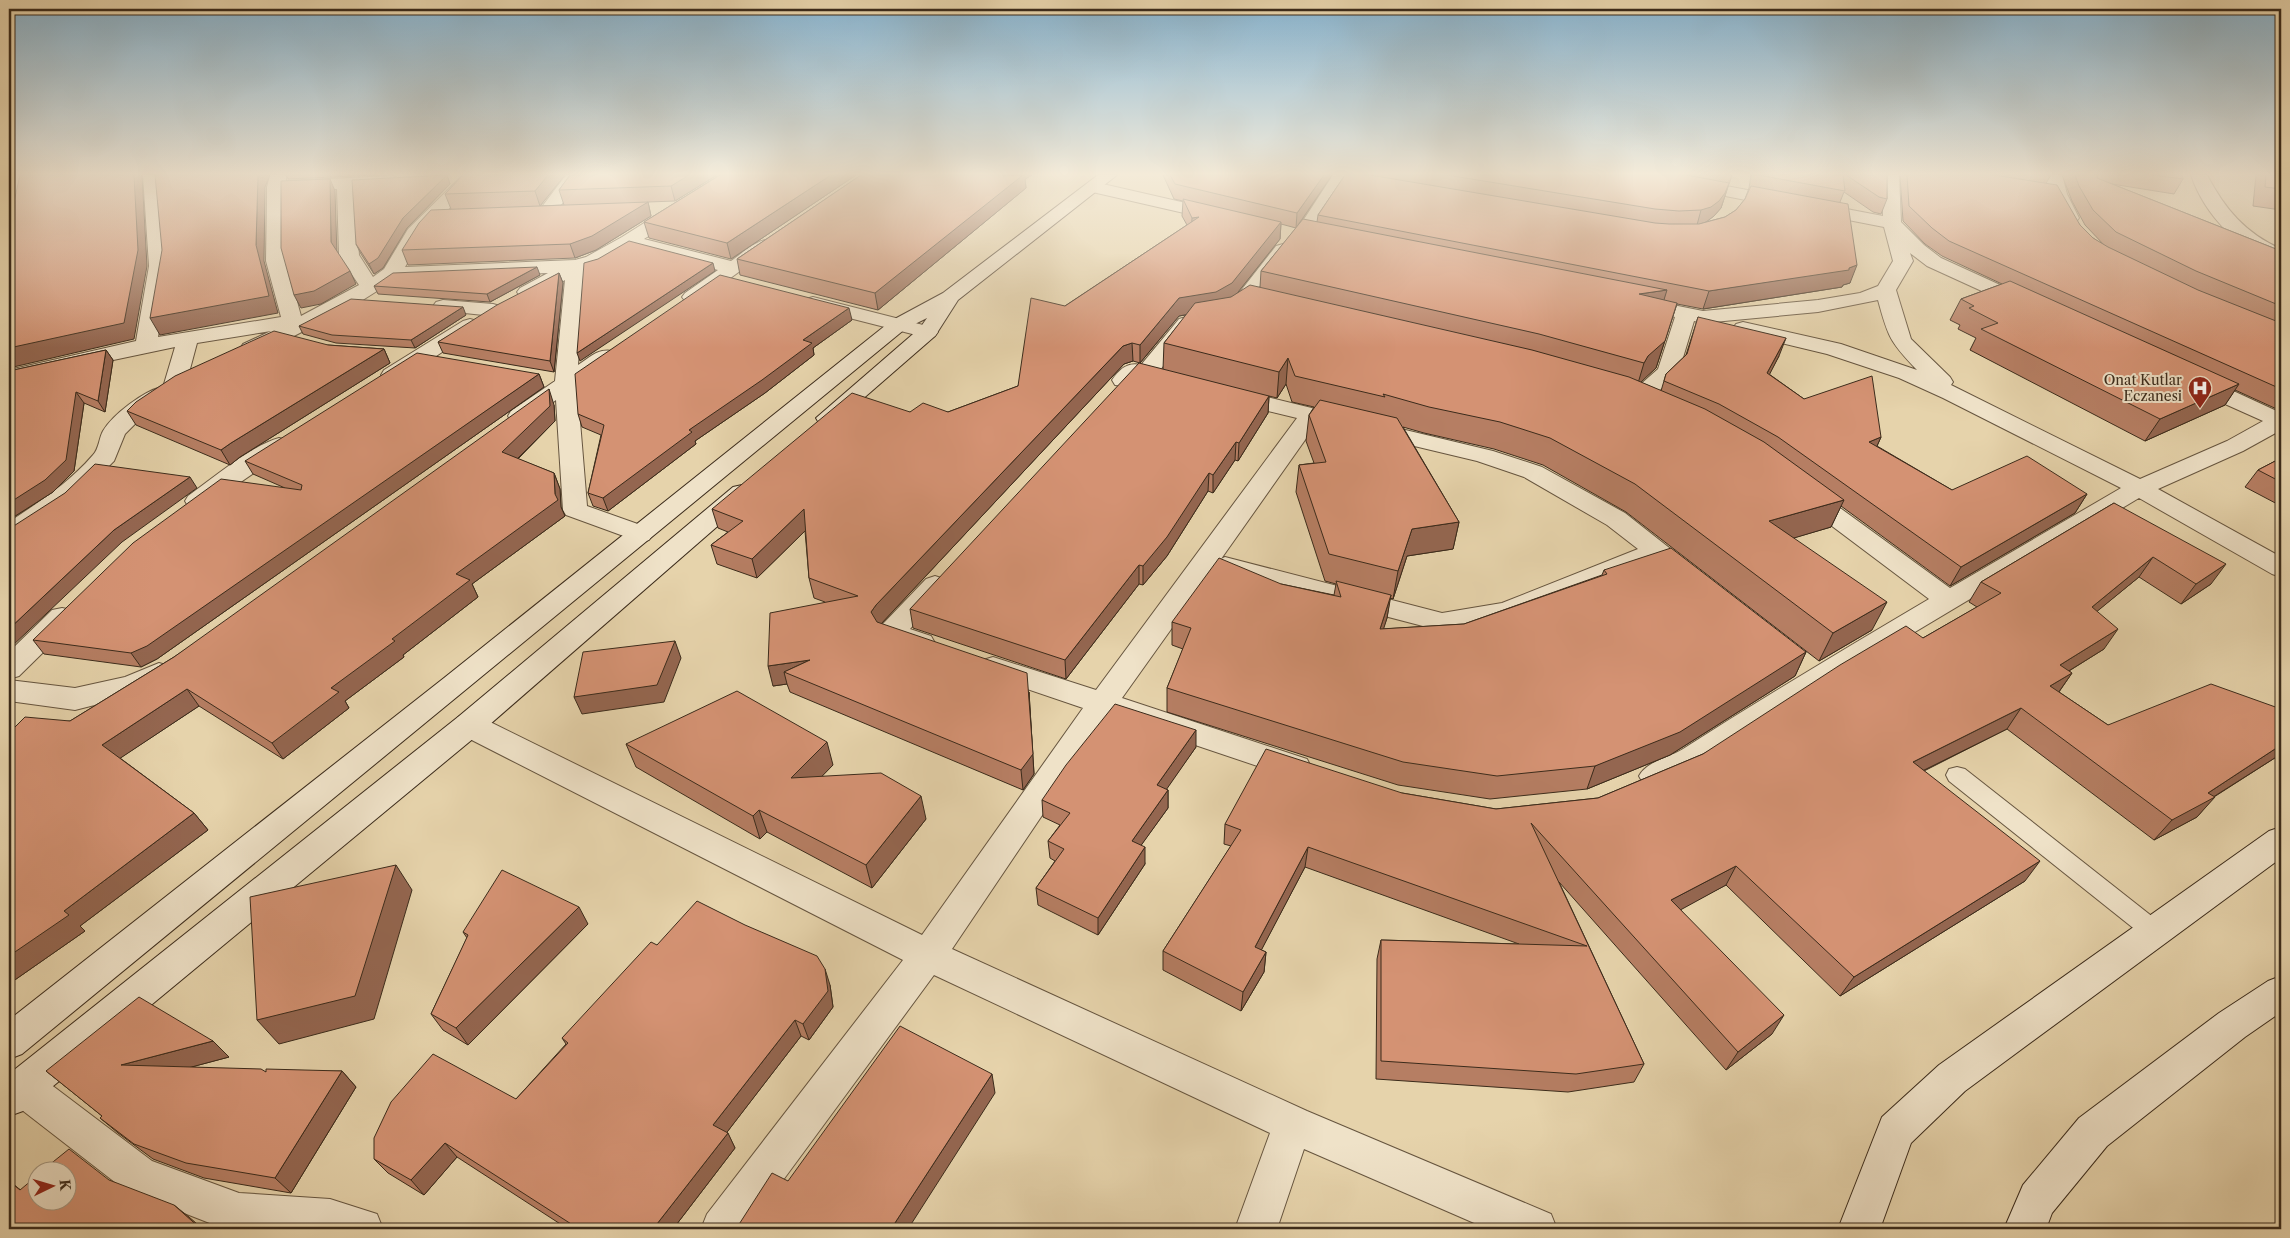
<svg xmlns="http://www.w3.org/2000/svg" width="2290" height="1238" viewBox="0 0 2290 1238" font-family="'Libre Caslon Text',serif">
<rect width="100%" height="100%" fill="#e6d3ab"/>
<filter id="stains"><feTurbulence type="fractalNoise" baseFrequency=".004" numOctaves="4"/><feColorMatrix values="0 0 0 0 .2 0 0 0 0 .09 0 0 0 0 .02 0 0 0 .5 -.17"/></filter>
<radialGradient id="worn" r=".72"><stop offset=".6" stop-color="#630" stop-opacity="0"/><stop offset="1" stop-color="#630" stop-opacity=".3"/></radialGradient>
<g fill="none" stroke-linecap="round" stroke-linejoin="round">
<g stroke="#66553f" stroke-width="2">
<path id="lane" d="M1957,767L1965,769L2163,925L2167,932L2163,939L2155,942L2147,939L1949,781L1946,775L1949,769Z"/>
</g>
<g stroke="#66553f" stroke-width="2">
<path id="street" d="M9,175H26L18,226L15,230L9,232Z
M143,175H160L169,266L158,337L281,317L266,261L267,187L270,175H286V181L390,176L396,177L399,181L396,185L354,188L359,255L373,277L384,269L408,229L463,175H481L423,236L405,267L575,260L586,257L622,237L720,175H740L737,179L644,239L731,261C743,253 759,236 775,240L777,244L699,301L692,303L685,301L682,297L685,293L718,270L631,247L600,265L585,269L578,365C590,357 598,348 613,351L616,356L613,361L577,385L587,506L649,528L653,534L649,540L640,542L566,515L563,510L556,400C542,410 529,425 511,421L508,416L511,411L555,381L565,280C552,287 536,300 520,296L517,292L520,288L548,273L396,279L358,303L259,354L251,355L243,354L240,349L243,344L271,331L197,343L186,384L183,389L175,391L167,389L164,384L175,347L9,382V370L136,341L149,266ZM337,189L339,255L359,285L301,316L286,261L285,192Z
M566,175H583L553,216H541L538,212Z
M1333,175H1350L1309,240L1302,242L1295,240L1293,236Z
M1635,175H1669L1883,216L1882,175H1899L1901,222L1924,245L1941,258L2033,300L2036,304L2033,308L2026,310L2019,308L1927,266L1910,253L1913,261L1896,290L1911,339L1950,377L1953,382L1951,385L2140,479L2227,441L2263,421L2187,387L2184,382L2187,377L2195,375L2203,377L2281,413V430L2243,451L2158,489L2281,557V577L2272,574L2139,498L1828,684L1693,773L1655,788L1644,785L1639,776C1647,761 1669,758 1683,749C1764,697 1846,648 1929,599L1796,499L1793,494L1796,489L1805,486L1814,489L1950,588L2121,488L1943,398L1899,378L1827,354L1736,332L1733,328L1736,324L1743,322L1841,344L1917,370C1890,342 1888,337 1878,300L1818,312L1703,323L1694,321L1679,371L1659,391L1652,408L1644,410L1636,408L1633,403L1641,384L1658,369L1675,317L1631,308L1628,304L1631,300L1638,298L1703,311L1818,300L1860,293L1878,286L1893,261L1884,227L1644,180L1638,179Z
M2045,175H2062L2067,194L2079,218L2076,222H2064C2054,208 2047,191 2045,175Z
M2191,175H2207C2225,209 2245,233 2281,249V262C2240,253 2204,214 2191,175Z
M1094,182L1225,212L1228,216L1225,220L1219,221L1088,191L1085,187L1088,183Z
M1283,244L1290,246L1292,250L1246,310C1238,316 1233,319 1223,316L1220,312L1232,302L1276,246Z
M813,297L935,328L938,332L935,336L928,338L806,307L803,303L806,299Z
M443,300L493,304L500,306L503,310L500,314L493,316L436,310L433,306L436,302Z
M1186,317L1193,319L1196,323L1154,378L1146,380L1138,378C1130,385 1126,387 1115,385L1112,380C1120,369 1127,362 1141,365L1179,319Z
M470,319L477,321L480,325L477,329L400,380L392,382L384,380L381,375L384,370L463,321Z
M161,387L169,389L172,394L169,399L144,415L125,434L114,461L72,503L18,539L9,541V522C39,502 69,483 93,455C99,449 99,438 103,431C113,414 143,392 161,387Z
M1231,388L1336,414L1339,419L1336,424L1328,426L1317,423L1221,559L1225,557L1442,613L1502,603L1638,549L1607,525L1524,477L1477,461L1364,434L1360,429L1364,424L1372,422L1493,451L1542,467L1625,513L1696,569L1700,575L1696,581C1678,586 1667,573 1654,562L1517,619L1442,631L1216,572L1214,569L1122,698L1307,759L1311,767L1307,775L1296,779L1109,716L952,949L1307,1111L1551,1214L1557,1229H1488L1304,1149L1277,1229H1235L1270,1133L934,975L747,1229H701L707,1214L903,960L458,733L454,725L458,717L469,714L480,717L922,935L1083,708L983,674L979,667L983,660L993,657L1096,690L1297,418L1223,400L1220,395L1223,390Z
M279,438L287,440L291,445L287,450L206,506L197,509L188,506L185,501L188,496C212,479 252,445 279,438Z
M935,576L944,579L948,585L910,629L931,636L935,643L931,650L921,653L881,640L877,633L881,626L926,579Z
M62,608L72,610L76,617L72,624L19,676L9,679V652L52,610Z
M159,663L169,666L173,673L169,680L142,693L75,710L9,701V680L75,688L125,677Z
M23,1069L37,1074L152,1161L239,1193L330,1199L377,1214L383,1229H225L125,1190L9,1100V1076Z"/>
</g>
<g stroke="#3b2b1b" stroke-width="2">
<path id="secondary" d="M1098,175H1117L958,300L935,336L835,423L827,425L819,423L816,418L920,328L927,318L905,329L22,1054L9,1059V1020L444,678L891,321L943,293Z
M742,485L751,487L754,492L751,497L480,733L23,1111L9,1116V1074L458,717L733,487Z
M2281,827V858L1965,1091L1911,1143L1880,1229H1838L1882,1117L1939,1065L2269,831Z
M2281,976V1012L2245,1037L2107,1146L2052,1213L2046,1229H2004L2023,1185L2079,1118L2219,1013L2268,981Z"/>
</g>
<use href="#lane" fill="#efe2c8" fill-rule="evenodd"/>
<use href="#street" fill="#efe2c8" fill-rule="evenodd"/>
<use href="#secondary" fill="#efe2c8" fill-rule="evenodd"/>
</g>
<path fill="#b67e63" stroke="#3b2b1b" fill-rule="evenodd" d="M286,175H376L288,179Z
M447,175L450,184L407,228L383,268L374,274L361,254L356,244Z
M463,175H565L540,206L564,205L559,190L570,175H717L675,201L648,202L651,216L596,250L575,258L408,265L402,250L451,209L445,194Z
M720,175H856L731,259L649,238L644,222Z
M861,175H1032L1025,179L1026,188L878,310L740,275L737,259Z
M1163,175H1332L1297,227L1317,222L1318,215L1345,175H1732L1721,208L1714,216L1706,222L1725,217L1736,210L1745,199L1749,188L1751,175H1750H1887V199L1881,214L1873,212L1844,192L1840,202L1850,283L1843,285L1842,287L1703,309L1677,304L1656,368L1640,382L1661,391L1666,374L1686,355L1698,317L1779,356L1769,374L1804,399L1881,437L1877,446L1952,490L2087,494L2075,513L1950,586L1841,506L1831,527L1793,538L1872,630L1819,661L1626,512L1543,465L1494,449L1424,433L1403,427L1459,522L1453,549L1407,556L1393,599L1390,598L1387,618L1383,629L1464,624L1602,575L1604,570L1806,652L1795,676L1670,755L1587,789L1490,799L1398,785L1167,712V688L1183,649L1172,645V622L1281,584L1334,595L1336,584L1325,581L1296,492L1299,465L1314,463L1306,441L1309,415L1314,407L1292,402L1286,384L1277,398L1269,396L1268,413L1238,461L1235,460L1213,493L1208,491L1167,556L1143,585L1139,584L1066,679L913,628L910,609L1163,369L1164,343L1186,315L1179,316L1140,363L1133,361L1124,364L881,624L1029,692L1034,774L1023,790L790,692L787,684L773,686L825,602L814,598L809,578L805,531L757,578L717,564L711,545L728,532L718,528L712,509L910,412H948L1018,386L1065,306L1187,225L1182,216L1183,201L1174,199ZM1281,224L1296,228L1261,271L1260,287L1237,293L1280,239Z
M1900,175H2051L2046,183L2080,225L2093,238L2105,246L2085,225L2072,201L2062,175H2182L2183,179L2174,194L2112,184L2281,251V411L2235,390L2225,405L2145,441L1970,350L1976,338L1958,329L1960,325L1950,320L1961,299L2002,284L1942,256L1925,244L1903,221Z
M2256,175H2281V210L2253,206Z
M559,273L563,283L554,372L443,353L438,342Z
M540,275L490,302L378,294L374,286Z
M466,315L415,348L336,343L303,334L299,326Z
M852,320L813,348L814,355L765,393L695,441L696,444L608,511L593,506L588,493L601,435L582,427L578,414Z
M328,345L384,349L390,363L240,457L230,465L136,425L127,411Z
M106,350L113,360L105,412L84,403L74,471L53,492L9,520V371Z
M539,374L544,387L157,659L141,667L44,654L33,640L285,488L253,474L245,461Z
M554,405L555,421L518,459L554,473L560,489L561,507L565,516L472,584L478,597L403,655L404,657L345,701L349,708L283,759L199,706L120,758L194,813L208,830L80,926L85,931L9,984L15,727L70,721L174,657Z
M2281,458V506L2245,487L2258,470Z
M2114,503L2211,584L2181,604L2139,577L2097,611L2104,649L2069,671L2072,673L2059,692L2108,725L2281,754L2214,797L2197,817L2154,840L2007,729L1924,771L2025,881L1840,996L1726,885L1680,909L1772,1034L1726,1070L1559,882L1644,1064L1634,1082L1568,1092L1376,1079L1377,959L1381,940L1519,944L1305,867L1261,950L1266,952L1264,972L1241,1011L1163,970V951L1231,846L1224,844L1225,824L1402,793L1496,809L1598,798L1703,754L1923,638L1977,607L1969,602L1981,582Z
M626,744L833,765L822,776L926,819L872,888L767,832L760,839L636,767Z
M1196,747L1166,789L1168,790V808L1141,845L1145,864L1098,935L1038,905L1036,888L1055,861L1050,858L1048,841L1060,825L1043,817L1042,800Z
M588,924L468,1045L443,1030L431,1014L467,938L463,932Z
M657,945L830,985L833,1007L809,1040L801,1036L727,1132L735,1148L673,1229H568L457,1157L424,1195L388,1173L374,1159L516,1099L566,1044L562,1038Z
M213,1041L229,1057L191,1067L266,1072L342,1071L356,1087L291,1193L204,1178L153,1159L118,1133L100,1118L102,1116L46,1071Z"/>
<path fill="#946650" stroke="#3b2b1b" d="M134,175H142L147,266L134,339L9,368V348Z
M258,175H270L265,187L264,261L278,313L160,335L150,318L256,245Z
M447,175L450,184L407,228L383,268L374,274L369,264L403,218Z
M548,175H565L540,206L535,191Z
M689,175H717L675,201L671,186Z
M831,175H856L731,259L727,243Z
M1006,175H1032L1025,179L1026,188L878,310L875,293Z
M1324,175H1332L1296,228L1297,213Z
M330,179L335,191L337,255L331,242Z
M1729,183L1721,208L1714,216L1706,222L1697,225L1701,210Z
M648,202L651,216L596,250L575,258L570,244Z
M1199,217L1191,235L1192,218Z
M1281,222L1280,239L1231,301L1215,309L1179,316L1140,363V345L1179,298Z
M713,263L715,271L580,361L577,353Z
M1857,265L1850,283L1843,285L1842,287L1703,309L1709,291L1849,268Z
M537,267L540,275L490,302L487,294Z
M350,271L356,284L321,304L301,308L294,295Z
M559,273L563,283L554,372L550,361Z
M1667,290L1659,316L1639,294Z
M1677,303L1656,368L1640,383L1636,390L1644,363Z
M463,307L466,315L415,348L411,340Z
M849,308L852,320L813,348L814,355L765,393L695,441L696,444L608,511L603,498L803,340Z
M1786,338L1779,356L1761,391L1767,373Z
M1132,343L1133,361L1124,364L880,625L875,632L871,612L876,605L1123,346Z
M384,349L390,363L240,457L230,465L221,450L231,443Z
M106,350L113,360L105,412L98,401Z
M1288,358L1286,384L1277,398L1279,372Z
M539,374L544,387L157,659L141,667L131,653Z
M2239,384L2225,405L2145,441L2160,419Z
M549,389L554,405L555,421L508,468L502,452Z
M76,392L84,403L74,471L53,492L9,520V503Z
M1269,396L1268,413L1238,461L1239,443Z
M1881,437L1873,455L1869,442Z
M1236,442L1235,460L1213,493V475Z
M554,473L560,489L561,507L565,516L472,584L478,597L403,655L404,657L345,701L349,708L283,759L272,743L331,688L392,639L456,574L555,494Z
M1209,473L1208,491L1167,556L1143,585V566Z
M190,477L197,488L122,542L9,649V629L114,530Z
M2087,494L2075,513L1950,586L1961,567Z
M1844,500L1831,527L1757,549L1769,521Z
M804,509L808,528L757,578L752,559Z
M1459,522L1453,549L1407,556L1393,599L1398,571L1412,529Z
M2153,557L2139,577L2078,627L2092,607Z
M2226,564L2211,584L2181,604L2196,584Z
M1139,565V584L1066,679L1065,660Z
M1391,595L1387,618L1376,653L1380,629Z
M1887,602L1872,630L1819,661L1833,633Z
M2118,629L2104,649L2046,685L2060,665Z
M675,641L681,658L664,702L582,714L574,697Z
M1806,652L1795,676L1670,755L1587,789L1595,766Z
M810,660L784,672L787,684L773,686L768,666Z
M2072,673L2058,693L2050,686Z
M187,689L199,706L116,761L102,745Z
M1029,692L1034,774L1023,790L1021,770Z
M2021,708L2007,729L1900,782L1913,762Z
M1196,730V747L1157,803V785Z
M827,742L833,765L798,801L791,778Z
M2281,745V754L2210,799L2215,797L2197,817L2154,840L2172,820L2208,793Z
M1168,790V808L1132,858V841Z
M921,796L926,819L872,888L866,865Z
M759,810L767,832L760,839L753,816Z
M194,813L208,830L80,926L85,931L9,984V956L64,911Z
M1145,847V864L1098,935V918Z
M1308,847L1305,867L1253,966L1255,947Z
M2040,861L2025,881L1840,996L1854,977Z
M396,865L412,890L374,1019L279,1044L257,1020Z
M1736,866L1726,885L1662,920L1671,900Z
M579,907L588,924L468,1045L456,1028Z
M1266,952L1264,972L1241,1011L1243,992Z
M825,969L830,985L833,1007L809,1040L803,1024Z
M1784,1015L1772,1034L1726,1070L1738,1052Z
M795,1020L801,1036L721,1140L713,1125Z
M213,1041L229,1057L139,1081L121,1065Z
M342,1071L356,1087L291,1193L275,1178Z
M992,1074L995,1093L908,1229H891Z
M728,1133L735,1148L673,1229H653Z
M445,1143L457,1157L424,1195L411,1180Z
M9,1180L18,1188L32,1198L13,1187L9,1183Z
M174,1205L189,1217L203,1229H200Z"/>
<path fill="#d49273" stroke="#3b2b1b" d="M20,175H134L138,250L124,323L9,348V224Z
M155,175H258L256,245L269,296L150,318L162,250Z
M447,175L403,218L378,258L369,264L356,244L352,180Z
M463,175H548L535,191L445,194Z
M570,175H689L671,186L559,190Z
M720,175H831L727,243L644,222Z
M861,175H1006L1003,176L1023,175L875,293L737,259Z
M1170,175H1324L1297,213L1175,184Z
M1345,175H1370L1655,223L1669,224H1699L1725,217L1736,210L1745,199L1751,186L1848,204L1857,265L1849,268V270L1709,291L1318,215Z
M1447,175H1686L1729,183L1725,193L1719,201L1711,207L1701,210L1679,211L1655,209Z
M1758,175H1843L1845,191Z
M1846,175H1887V199L1879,197Z
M1907,175H1994L2057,185L2080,225L2093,238L2108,247L2198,290L2281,323V389L1949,241L1932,228L1909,206Z
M2075,175H2098L2097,178L2281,251V306L2196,271L2116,232L2093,210L2079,186Z
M2153,175H2182L2183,179Z
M2266,175H2281V189L2265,187Z
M330,179L331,242L350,271L314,291L294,295L281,248V181Z
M1183,199L1281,222L1232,283L1216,292L1179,298L1140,345L1132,343L1123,346L876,605L871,612L877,622L1027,673L1033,754L1021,770L784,672L810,660L768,666L770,613L858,596L809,578L804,509L752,559L711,545L743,521L712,509L852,393L910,412L923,403L948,412L1018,386L1031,298L1065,306L1199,217L1192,218Z
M648,202L592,236L570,244L402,250L419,223L431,210Z
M1303,219L1667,290L1639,294L1677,303L1665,341L1648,356L1644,363L1539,334L1261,271Z
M629,241L713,263L577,353L584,263L598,259Z
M537,267L487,294L374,286L393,273Z
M559,273L550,361L438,342L497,305Z
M720,275L849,308L803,340L812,343L762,380L689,430L692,432L603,498L588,493L604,425L578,414L575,374Z
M2010,281L2239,384L2160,419L1981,329L1998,323L1969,308L1974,306L1961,299Z
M1250,285L1532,350L1629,377L1705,409L1764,442L1844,500L1769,521L1887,602L1833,633L1635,484L1550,438L1500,422L1429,407L1383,394L1385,397L1295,376L1288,358L1279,372L1164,343L1195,303L1231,297Z
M351,299L463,307L411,340L332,335L299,326Z
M1698,317L1786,338L1767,373L1804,399L1872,376L1881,437L1869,442L1952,490L2027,456L2087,494L1961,567L1778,437L1719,404L1664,381L1666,374L1687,354Z
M274,331L328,345L384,349L231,443L221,450L127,411L136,402L175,376Z
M106,350L98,401L76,392L66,460L45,480L9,503V371Z
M417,353L539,374L147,646L131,653L33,640L133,543L221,479L301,490L302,485L245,461Z
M1139,363L1269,396L1239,443L1236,442L1213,475L1209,473L1167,537L1143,566L1139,565L1065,660L910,609Z
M549,389L550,406L502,452L554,473L555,494L558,500L456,574L470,580L392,639L395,641L331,688L339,692L272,743L187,689L102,745L194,813L64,911L69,915L9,956V726L15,727L25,717L70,721L174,657Z
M1320,400L1397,418L1459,522L1412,529L1398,571L1329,554L1299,465L1326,462L1309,415Z
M2281,458V482L2258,470Z
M95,464L190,477L114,530L9,629V529L65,493Z
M2114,503L2226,564L2196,584L2153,557L2092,607L2118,629L2060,665L2072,673L2050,686L2108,725L2211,684L2281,709V745L2208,793L2215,797L2172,820L2021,708L1913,762L2040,861L1854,977L1736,866L1671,900L1784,1015L1738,1052L1531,823L1644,1064L1576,1074L1381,1061V940L1587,946L1308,847L1255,947L1266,952L1243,992L1163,951L1241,830L1225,824L1266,749L1402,793L1496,809L1598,798L1703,754L1840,665L1906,626L1923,638L2001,593L1981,582Z
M1671,548L1806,652L1680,732L1595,766L1497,776L1403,762L1167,688L1191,628L1172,622L1219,558L1281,584L1341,597L1336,581L1391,595L1380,629L1464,624L1607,574L1604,570Z
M675,641L657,685L574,697L583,652Z
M737,691L827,742L791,778L881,773L921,796L866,865L759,810L753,816L626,744Z
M1115,704L1196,730L1157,785L1168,790L1132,841L1145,847L1098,918L1036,888L1064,849L1048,841L1070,813L1042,800L1066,765Z
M396,865L355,996L257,1020L250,897Z
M502,870L579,907L456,1028L431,1014L468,935L463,932Z
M697,901L745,925L817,956L825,969L828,991L803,1024L795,1020L713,1125L728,1133L653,1229H579L445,1143L411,1180L374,1159V1138L391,1102L433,1054L516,1099L568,1043L562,1038L651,942L657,945Z
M139,997L213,1041L121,1065L261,1069L266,1072V1069L342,1071L275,1178L186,1163L134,1144L100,1118L102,1116L46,1071Z
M900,1026L992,1074L891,1229H736L772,1173L788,1181Z
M69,1149L109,1180L174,1205L201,1229H9V1183L13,1187L15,1186L20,1190L38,1175V1200H68V1170H43Z"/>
<linearGradient id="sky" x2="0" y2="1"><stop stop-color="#87b5d2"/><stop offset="0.5" stop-color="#f4ebd9"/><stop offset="1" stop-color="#f4ebd9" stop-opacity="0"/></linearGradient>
<rect width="2290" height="348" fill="url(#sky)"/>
<defs>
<g id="hospital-pin" transform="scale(1.25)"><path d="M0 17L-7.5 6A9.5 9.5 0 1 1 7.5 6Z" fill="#8f2418" stroke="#efe2c8"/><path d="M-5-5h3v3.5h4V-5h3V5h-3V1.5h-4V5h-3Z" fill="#fff"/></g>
</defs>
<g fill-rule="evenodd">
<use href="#hospital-pin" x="2200" y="388"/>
</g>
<g text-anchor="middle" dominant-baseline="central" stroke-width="4" stroke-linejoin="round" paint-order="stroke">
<g font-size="14" fill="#3b2b1b" stroke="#efe2c8" text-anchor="end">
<text x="2182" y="380">Onat Kutlar<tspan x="2182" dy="16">Eczanesi</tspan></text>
</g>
</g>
<rect width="2290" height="1238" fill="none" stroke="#e6d3ab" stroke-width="30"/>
<rect x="10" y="10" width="2270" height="1218" fill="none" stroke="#3b2b1b" stroke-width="2.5"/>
<rect x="15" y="15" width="2260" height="1208" fill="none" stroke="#3b2b1b"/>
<g transform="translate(52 1186) rotate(85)"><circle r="24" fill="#efe2c8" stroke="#a79983"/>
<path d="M0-4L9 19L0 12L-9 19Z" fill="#8f2418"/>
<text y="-8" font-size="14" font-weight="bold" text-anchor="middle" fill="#3b2b1b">K</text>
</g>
<rect width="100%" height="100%" filter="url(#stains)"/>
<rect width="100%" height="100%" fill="url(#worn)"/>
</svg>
